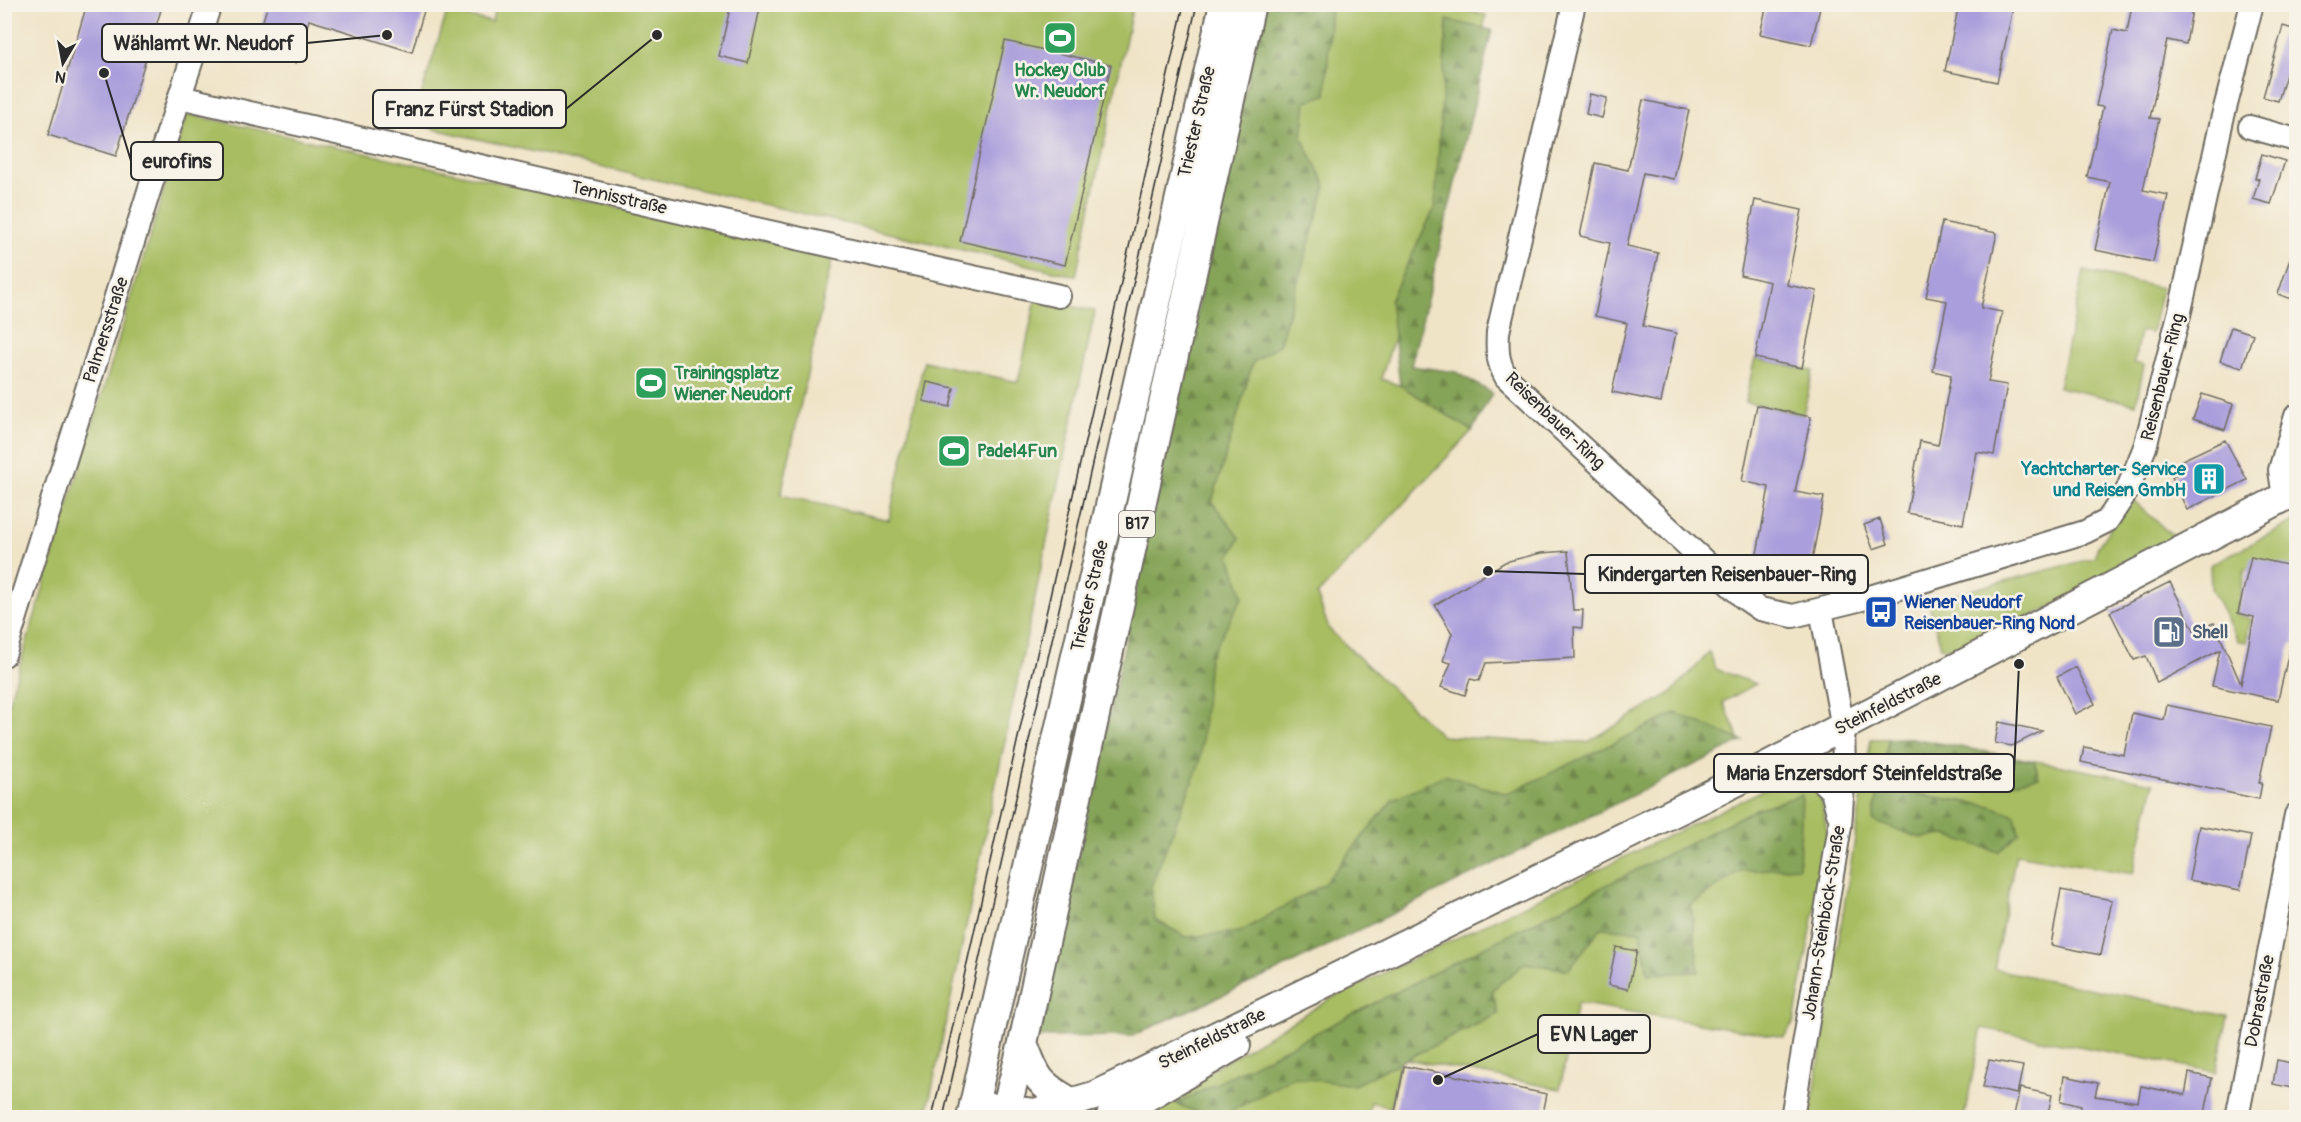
<svg xmlns="http://www.w3.org/2000/svg" width="2301" height="1122" viewBox="0 0 2301 1122" font-family="Pangolin,sans-serif">
<defs>
<pattern id="forest-firs" width="22" height="20" patternUnits="userSpaceOnUse" patternTransform="scale(1.5)"><rect width="22" height="20" fill="#86a458"/><path d="M5 1l3.5 6h-7zM16 11l3.5 6h-7z" fill="#6e8649"/></pattern>
</defs>
<rect width="100%" height="100%" fill="#f7f3e8"/>
<filter id="ink" filterUnits="userSpaceOnUse"><feTurbulence type="fractalNoise" baseFrequency=".0167" numOctaves="2"/><feDisplacementMap in="SourceGraphic" scale="12" xChannelSelector="R" yChannelSelector="G"/><feConvolveMatrix kernelMatrix="1 2 1 2 8 2 1 2 1" color-interpolation-filters="sRGB"/></filter>
<filter id="wash" filterUnits="userSpaceOnUse"><feTurbulence type="fractalNoise" baseFrequency=".008" numOctaves="4" result="noise"/><feDisplacementMap in="SourceGraphic" scale="24" xChannelSelector="R" yChannelSelector="G"/><feGaussianBlur stdDeviation="1.35" result="paint"/><feColorMatrix in="noise" values="0 0 0 0 0 0 0 0 0 0 0 0 0 0 0 0 0 1.4 0 .05"/><feComposite in="paint" operator="in"/></filter>
<g filter="url(#wash)">
<rect width="100%" height="100%" fill="#f0e4c7"/>
<path fill="#a8bd62" stroke="#6a7446" stroke-width="1.5" d="M496,4L1133,5L1076,276L412,124L447,12L492,22Z
M1441,4L1486,15L1473,87L1381,379L1448,402L1472,431L1317,595L1329,629L1442,736L1519,741L1588,742L1671,693L1710,652L1715,669L1756,684L1723,702L1739,738L1272,973L1131,1036L1215,244L1266,5Z
M187,114L833,255L781,495L889,520L924,361L1018,382L1036,299L1095,311L926,1117L5,1118V714Z
M2084,271L2162,288L2152,333L2140,331L2134,363L2144,365L2136,404L2058,387Z
M1755,358L1813,371L1803,415L1745,402Z
M2131,498L2180,543L1965,649L1941,647L1928,601L2094,558L2098,546Z
M2296,520V581L2245,569L2236,614L2251,619L2246,642L2238,641L2211,588L2210,565Z
M1911,738L2154,783L2133,874L2016,854L1994,969L2228,1016L2216,1072L1982,1028L1964,1117L1810,1118L1871,739Z
M1786,779L1805,781L1815,788L1822,803L1828,837L1794,1022L1784,1037L1577,1003L1560,1089L1401,1058L1390,1108L1371,1102L1367,1117L1130,1118L1332,998Z"/>
<path fill="url(#forest-firs)" stroke="#586842" stroke-width="1.5" d="M1264,5H1331L1326,95L1306,101L1302,138L1326,186L1279,345L1253,362L1212,502L1240,538L1230,556L1243,596L1209,658L1200,762L1151,886L1155,920L1186,937L1240,932L1324,884L1393,799L1445,775L1507,794L1676,713L1743,741L1272,973L1131,1036L1039,1037Z
M1447,20L1492,30L1411,366L1456,372L1492,393L1472,431L1400,385L1390,300L1435,207Z
M1911,738L2034,761L2039,777L1983,789L1935,777L1912,775L1911,793L1991,806L2015,815L2019,833L1998,852L1946,835L1921,838L1873,821L1888,739Z
M1802,795L1799,867L1740,871L1691,905L1699,972L1648,974L1640,931L1601,928L1568,970L1525,963L1492,990L1498,1014L1354,1085L1293,1077L1221,1117H1209L1176,1104L1756,809Z"/>
<g id="blocks">
<path fill="#aa9edc" d="M87,4H141L161,10L116,156L48,135Z
M268,4H426L412,52L309,20L296,63L254,50Z
M731,4H761L748,63L719,56Z
M1767,4H1821L1811,45L1760,34Z
M1959,4H1994L2013,8L1997,82L1945,71Z
M2132,4H2193L2186,44L2167,40L2150,118L2159,119L2143,190L2168,195L2153,262L2095,250L2110,182L2087,177L2103,107L2096,106L2113,30L2127,33Z
M2283,26L2296,30V42L2278,101L2263,97Z
M1005,41L1111,65L1065,265L960,241Z
M1590,94L1607,98L1602,118L1586,114Z
M1643,100L1689,110L1674,179L1643,173L1627,246L1658,253L1643,326L1676,333L1661,402L1612,392L1627,323L1595,316L1610,243L1580,236L1595,163L1628,170Z
M2262,154L2285,161L2271,204L2253,199L2259,179L2255,178Z
M1755,200L1802,210L1787,285L1817,291L1802,368L1755,358L1770,282L1740,275Z
M1942,222L1997,233L1981,308L2002,312L1988,382L2007,385L1994,455L1977,452L1963,524L1907,513L1920,441L1938,445L1951,375L1933,371L1947,301L1926,297Z
M2294,247L2296,248V301L2278,294Z
M2231,327L2253,334L2242,368L2220,361Z
M927,382L954,388L950,407L923,401Z
M2202,394L2233,404L2225,430L2193,419Z
M1757,405L1811,417L1795,492L1824,497L1810,570L1756,559L1769,487L1742,481Z
M2225,440L2247,480L2187,510L2172,477L2179,474L2180,461Z
M1880,519L1888,544L1873,549L1864,525Z
M1568,551L1573,610H1583L1582,628L1574,627L1575,658L1486,663L1479,681L1470,679L1465,695L1441,687L1451,663L1443,661L1452,633L1435,605L1505,562L1541,553Z
M2251,557L2296,567V630L2294,644L2291,643L2278,700L2212,686L2220,650L2157,683L2146,656L2134,660L2110,612L2170,582L2194,630L2214,623L2241,684L2254,617L2238,613Z
M2076,667L2095,704L2075,714L2057,677Z
M2167,705L2271,727L2259,783H2262L2259,799L2081,762L2084,747L2124,755L2132,713L2164,720Z
M1999,722L2042,731L2012,746L1995,743Z
M2199,826L2251,836L2240,890L2189,880Z
M2061,890L2112,900L2101,955L2051,945Z
M1616,947L1637,951L1628,989L1608,985Z
M1989,1060L2023,1066L2017,1094L1983,1087Z
M2277,1060L2296,1064V1089L2273,1084Z
M1404,1066L1547,1094L1542,1118H1394Z
M2189,1073L2212,1078L2204,1118H2092V1114L2080,1112L2081,1106L2061,1101L2065,1076L2098,1083L2095,1096L2138,1102L2141,1086L2185,1095Z
M2020,1088L2052,1095L2047,1118L2014,1115Z"/>
</g>
</g>
<g filter="url(#ink)">
<use href="#blocks" fill-opacity="0" stroke="#706c62" stroke-width="1.5"/>
<g fill="none" stroke-linecap="round" stroke-linejoin="round">
<g stroke="#706c62" stroke-width="26">
<path id="minor" d="M1574,4L1498,332C1497,349 1497,361 1506,377L1744,598L1760,609L1793,616L1870,597L2085,532L2107,521L2127,491L2145,447L2180,311L2222,120L2252,4
M180,97L724,222L1059,296
M2250,127L2296,140
M2284,498L2280,470L2296,416
M4,655L149,191L210,4
M1758,776L1801,769L1808,772L1817,777L1832,791L1838,813
M1792,1118L1840,826L1844,769L1843,728L1821,610
M2237,1118L2296,815"/>
</g>
<g stroke="#706c62" stroke-width="32">
<path id="major" d="M1023,1043C1036,1078 1038,1084 1071,1102
M974,1104L1006,1110L1035,1113L1094,1096L1744,778L2296,491
M971,1118L1224,4
M1004,1118L1023,1043L1251,4
M1110,1118L1236,1045"/>
</g>
<use href="#minor" stroke="#fff" stroke-width="22"/>
<use href="#major" stroke="#fff" stroke-width="28"/>
<path stroke="#2b2b2b" stroke-width="1.5" d="M932,1118L1184,4
M943,1118L1197,4"/>
</g>
</g>
<defs>
<g id="stadium-square" transform="scale(1.725)"><rect x="-9" y="-9" width="18" height="18" rx="4" fill="#2e9e5b" stroke="#f7f3e8"/><path d="M0-5a6.5 5 0 1 0 0 10a6.5 5 0 1 0 0-10ZM-3.5-1.8h7v3.6h-7Z" fill="#fff"/></g>
<g id="building-square" transform="scale(1.725)"><rect x="-9" y="-9" width="18" height="18" rx="4" fill="#0f9aa8" stroke="#f7f3e8"/><path d="M-4-6H4V6H1V3H-1V6H-4ZM-2.5-4.3h1.7v1.8h-1.7ZM.8-4.3h1.7v1.8H.8ZM-2.5-1h1.7V.8h-1.7ZM.8-1h1.7V.8H.8Z" fill="#fff"/></g>
<g id="bus-square" transform="scale(1.725)"><rect x="-9" y="-9" width="18" height="18" rx="4" fill="#1a4fb4" stroke="#f7f3e8"/><path d="M-5-6H5V4H4V6H2V4H-2V6H-4V4H-5ZM-3.5-4V0h7V-4ZM-3.5 1.2v1.5H-2V1.2ZM2 1.2v1.5H3.5V1.2Z" fill="#fff"/></g>
<g id="fuel-square" transform="scale(1.725)"><rect x="-9" y="-9" width="18" height="18" rx="4" fill="#5c6f8a" stroke="#f7f3e8"/><path d="M-5.5-6h7V0h2V4h1.3V-2.5L3-4.5l.8-.8L6-3V5H2.5V1h-1V6h-7ZM-4.2-4.7v3.2H.2V-4.7Z" fill="#fff"/></g>
</defs>
<g fill-rule="evenodd">
<use href="#stadium-square" x="1060" y="38"/>
<use href="#stadium-square" x="651" y="383"/>
<use href="#stadium-square" x="954" y="451"/>
<use href="#building-square" x="2209" y="479"/>
<use href="#bus-square" x="1881" y="612"/>
<use href="#fuel-square" x="2169" y="632"/>
</g>
<g text-anchor="middle" dominant-baseline="central" stroke-width="5" stroke-linejoin="round" paint-order="stroke">
<rect fill="#f7f3e8" stroke="#686764" stroke-width="1.5" x="1119" y="511" width="36" height="26" rx="4.5"/>
<g font-size="16" font-weight="bold" fill="#2b2b2b">
<text x="1137" y="524">B17</text>
</g>
<g font-size="18" font-weight="bold" fill="#27864d" stroke="#f7f3e8" text-anchor="start">
<text x="1060" y="70" text-anchor="middle">Hockey Club<tspan x="1060" dy="21">Wr. Neudorf</tspan></text>
<text x="674" y="373">Trainingsplatz<tspan x="674" dy="21">Wiener Neudorf</tspan></text>
<text x="977" y="451">Padel4Fun</text>
</g>
<g font-size="18" fill="#2b2b2b" stroke="#f7f3e8">
<text transform="translate(1197 122) rotate(-77)">Triester Straße</text>
<text transform="translate(619 198) rotate(13)">Tennisstraße</text>
<text transform="translate(106 330) rotate(-72)">Palmersstraße</text>
<text transform="translate(2163 377) rotate(-76)">Reisenbauer-Ring</text>
<text transform="translate(1555 421) rotate(44)">Reisenbauer-Ring</text>
<text transform="translate(1090 596) rotate(-77)">Triester Straße</text>
<text transform="translate(1888 704) rotate(-27)">Steinfeldstraße</text>
<text transform="translate(1824 923) rotate(-81)">Johann-Steinböck-Straße</text>
<text transform="translate(2260 1001) rotate(-79)">Dobrastraße</text>
<text transform="translate(1212 1039) rotate(-26)">Steinfeldstraße</text>
</g>
<g font-size="18" font-weight="bold" fill="#0d838f" stroke="#f7f3e8" text-anchor="end">
<text x="2186" y="469">Yachtcharter- Service<tspan x="2186" dy="21">und Reisen GmbH</tspan></text>
</g>
<g font-size="18" font-weight="bold" fill="#164399" stroke="#f7f3e8" text-anchor="start">
<text x="1904" y="602">Wiener Neudorf<tspan x="1904" dy="21">Reisenbauer-Ring Nord</tspan></text>
</g>
<g font-size="18" font-weight="bold" fill="#4e5e75" stroke="#f7f3e8" text-anchor="start">
<text x="2192" y="632">Shell</text>
</g>
</g>
<path fill="none" stroke="#2b2b2b" stroke-width="2" d="M387 35L307 43M657 35L566 109M104 73L131 161M1488 571L1585 574M2019 664L2014 773M1438 1080L1538 1034"/>
<g fill="#2b2b2b" stroke="#f7f3e8" stroke-width="2">
<circle cx="387" cy="35" r="6"/>
<circle cx="657" cy="35" r="6"/>
<circle cx="104" cy="73" r="6"/>
<circle cx="1488" cy="571" r="6"/>
<circle cx="2019" cy="664" r="6"/>
<circle cx="1438" cy="1080" r="6"/>
</g>
<g fill="#f7f3e8" stroke="#2b2b2b" stroke-width="2">
<rect x="102" y="24" width="205" height="38" rx="6"/>
<rect x="373" y="90" width="193" height="38" rx="6"/>
<rect x="131" y="142" width="92" height="38" rx="6"/>
<rect x="1585" y="555" width="283" height="38" rx="6"/>
<rect x="1714" y="754" width="300" height="38" rx="6"/>
<rect x="1538" y="1015" width="112" height="38" rx="6"/>
</g>
<g font-size="20" text-anchor="middle" font-weight="bold" fill="#2b2b2b">
<text x="204" y="50">Wählamt Wr. Neudorf</text>
<text x="469" y="116">Franz Fürst Stadion</text>
<text x="177" y="168">eurofins</text>
<text x="1727" y="581">Kindergarten Reisenbauer-Ring</text>
<text x="1864" y="780">Maria Enzersdorf Steinfeldstraße</text>
<text x="1594" y="1041">EVN Lager</text>
</g>
<rect width="2301" height="1122" fill="none" stroke="#f7f3e8" stroke-width="24"/>
<g transform="translate(63 63) rotate(190)" stroke="#f7f3e8" stroke-width="4.5" paint-order="stroke">
<path d="M0-4.5L10 22L0 15L-10 22Z" fill="#2b2b2b"/>
<text y="-9" font-size="16" font-weight="bold" text-anchor="middle" fill="#2b2b2b">N</text>
</g>
</svg>
